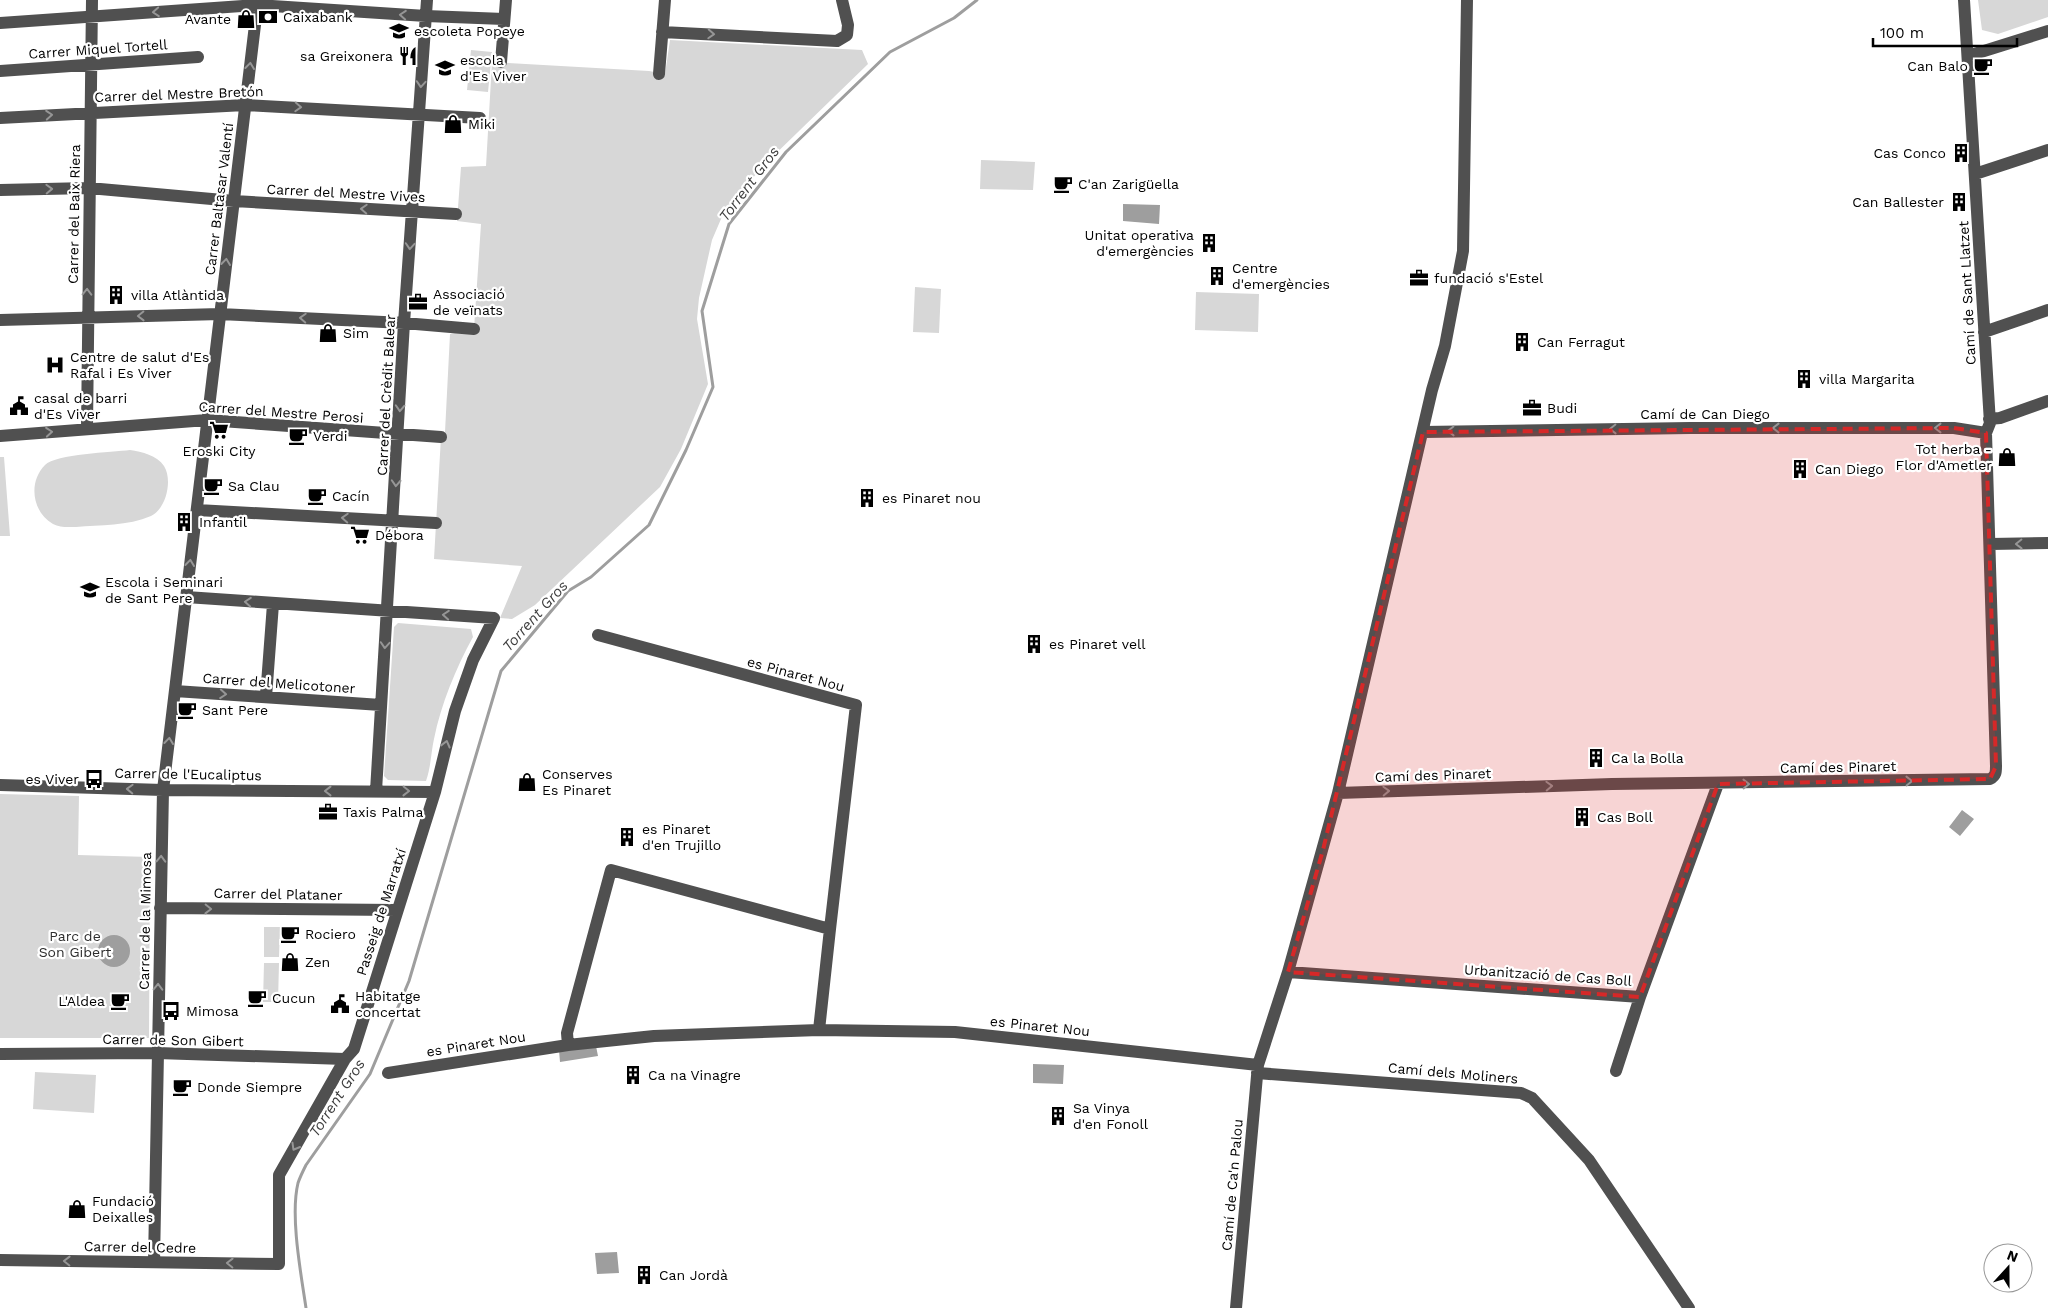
<svg xmlns="http://www.w3.org/2000/svg" width="2048" height="1308" viewBox="0 0 2048 1308" font-family="'Work Sans',sans-serif">
<rect width="100%" height="100%" fill="#fff"/>
<path fill="#d7d7d7" d="M1978,0H2048V17L1998,34L1982,30Z
M670,40L862,50L868,64L763,166L724,212L712,240L699,298L697,319L708,384L681,449L660,487L535,605L512,619L500,618L522,566L434,559L441,437L445,432L450,334L474,329L481,224L457,221L461,167L486,166L492,62L649,71L665,74Z
M471,50L492,52L488,92L467,90Z
M981,160L1035,162L1033,190L980,189Z
M915,287L941,289L939,333L913,332Z
M1196,292L1259,294L1258,332L1195,330Z
M130,450C142,452 157,455 164,466C173,480 166,509 151,516C128,526 100,525 76,527C69,527 60,528 53,524C32,512 28,482 45,465C56,454 112,452 130,450Z
M0,457H4L10,536H0Z
M398,623L471,629L473,637C456,668 441,704 434,739C431,752 431,767 426,781L388,780L384,776L394,627Z
M0,794L79,796L78,855L150,857L149,1038H0Z
M264,927H280L279,957H264Z
M264,963H279L278,1002H263Z
M35,1072L96,1075L94,1113L33,1109Z"/>
<path fill="#9e9e9e" d="M1123,204L1160,205L1159,224L1123,221Z
M1962,810L1974,819L1960,836L1949,827Z
M98 951a16 16 0 1 1 32 0a16 16 0 1 1-32 0Z
M596,1046L598,1056L560,1062L559,1050Z
M1033,1064L1064,1065L1063,1084L1033,1083Z
M617,1252L619,1273L597,1274L595,1253Z"/>
<g fill="none" stroke-linecap="round" stroke-linejoin="round">
<path stroke="#9e9e9e" stroke-width="3" d="M306,1308C301,1274 290,1216 298,1183C300,1177 303,1171 306,1165L370,1074L409,981L501,671L568,591L591,577L649,525L686,450L713,387L702,311L729,224L786,152L890,52L954,18L977,0"/>
<path stroke="#505050" stroke-width="12" d="M0,23L257,5L426,16L504,19
M662,32L837,41L847,35L848,25L842,0
M1968,56L2048,31
M501,62L506,0
M0,71L198,57
M659,74L665,0
M0,118L245,105L480,118
M1975,174L2048,150
M0,190L89,188L234,201L456,214
M0,320L220,314L404,323L474,329
M1984,332L2048,310
M1989,419L2000,418L2048,401
M87,428L92,0
M1423,432L1690,428H1954L1986,433
M0,436L207,420L441,437
M197,510L436,523
M1990,544L2048,543
M598,635L856,705L830,929
M175,691L381,705
M266,697L273,604
M0,785L163,790L435,792
M376,791L404,323L427,0
M1338,793L1612,784L1990,779C1996,776 1996,772 1996,766L1986,433L1990,423L1964,0
M160,908L397,910
M1288,972L1640,997L1718,784
M568,1045L567,1033L611,870L830,929L819,1030
M0,1054L157,1053L345,1059
M1616,1071L1640,997
M388,1073L568,1045L654,1036L819,1030L955,1032L1258,1065
M1257,1073L1521,1093L1532,1098L1589,1160L1689,1308
M0,1260L279,1264V1175L345,1059L354,1049L435,792L455,711L473,660L494,618L186,597
M154,1262L163,790L258,0
M1236,1308L1258,1065L1288,972L1338,793L1432,390L1445,346L1463,251L1467,0"/>
</g>
<defs><path id="oneway-chevron" d="M-2-3.5L2.5 0L-2 3.5" fill="none" stroke-width="1.6" stroke-linecap="round" stroke-linejoin="round" transform="scale(1.25)"/></defs>
<g stroke="#969696">
<use href="#oneway-chevron" transform="translate(156 12) rotate(176)"/>
<use href="#oneway-chevron" transform="translate(403 15) rotate(-176)"/>
<use href="#oneway-chevron" transform="translate(711 34) rotate(3)"/>
<use href="#oneway-chevron" transform="translate(250 66) rotate(-83)"/>
<use href="#oneway-chevron" transform="translate(421 84) rotate(94)"/>
<use href="#oneway-chevron" transform="translate(298 107) rotate(3)"/>
<use href="#oneway-chevron" transform="translate(49 115) rotate(-4)"/>
<use href="#oneway-chevron" transform="translate(49 189) rotate(-2)"/>
<use href="#oneway-chevron" transform="translate(364 209) rotate(-177)"/>
<use href="#oneway-chevron" transform="translate(410 246) rotate(94)"/>
<use href="#oneway-chevron" transform="translate(226 262) rotate(-83)"/>
<use href="#oneway-chevron" transform="translate(87 292) rotate(-89)"/>
<use href="#oneway-chevron" transform="translate(141 316) rotate(179)"/>
<use href="#oneway-chevron" transform="translate(303 318) rotate(-177)"/>
<use href="#oneway-chevron" transform="translate(400 408) rotate(93)"/>
<use href="#oneway-chevron" transform="translate(1776 428) rotate(-180)"/>
<use href="#oneway-chevron" transform="translate(1938 428) rotate(-180)"/>
<use href="#oneway-chevron" transform="translate(1613 429) rotate(179)"/>
<use href="#oneway-chevron" transform="translate(1451 431) rotate(179)"/>
<use href="#oneway-chevron" transform="translate(49 432) rotate(-5)"/>
<use href="#oneway-chevron" transform="translate(396 483) rotate(93)"/>
<use href="#oneway-chevron" transform="translate(345 518) rotate(-177)"/>
<use href="#oneway-chevron" transform="translate(2019 544) rotate(179)"/>
<use href="#oneway-chevron" transform="translate(190 563) rotate(-83)"/>
<use href="#oneway-chevron" transform="translate(248 602) rotate(-176)"/>
<use href="#oneway-chevron" transform="translate(446 615) rotate(-176)"/>
<use href="#oneway-chevron" transform="translate(385 645) rotate(94)"/>
<use href="#oneway-chevron" transform="translate(223 694) rotate(4)"/>
<use href="#oneway-chevron" transform="translate(169 741) rotate(-83)"/>
<use href="#oneway-chevron" transform="translate(446 744) rotate(-76)"/>
<use href="#oneway-chevron" transform="translate(1909 781) rotate(-1)"/>
<use href="#oneway-chevron" transform="translate(1746 784) rotate(-1)"/>
<use href="#oneway-chevron" transform="translate(1549 786) rotate(-2)"/>
<use href="#oneway-chevron" transform="translate(130 789) rotate(-178)"/>
<use href="#oneway-chevron" transform="translate(328 791) rotate(-180)"/>
<use href="#oneway-chevron" transform="translate(406 791) rotate(1)"/>
<use href="#oneway-chevron" transform="translate(1386 791) rotate(-2)"/>
<use href="#oneway-chevron" transform="translate(161 859) rotate(-88)"/>
<use href="#oneway-chevron" transform="translate(208 909) rotate(1)"/>
<use href="#oneway-chevron" transform="translate(158 987) rotate(-89)"/>
<use href="#oneway-chevron" transform="translate(295 1147) rotate(120)"/>
<use href="#oneway-chevron" transform="translate(67 1261) rotate(-179)"/>
<use href="#oneway-chevron" transform="translate(230 1263) rotate(-179)"/>
</g>
<path fill="#d62828" fill-opacity="0.2" stroke="#d62828" stroke-width="4" stroke-dasharray="10 6" stroke-linejoin="round" d="M1954,428L1986,433L1996,766L1990,779L1718,784L1640,997L1288,972L1323,850L1423,432Z"/>
<defs>
<g id="bank-bare" transform="scale(1.5)"><path d="M-6-4H6V4H-6ZM0-2.3a2.3 2.3 0 1 0 0 4.6a2.3 2.3 0 1 0 0-4.6Z" fill="#000" stroke="#fff" stroke-width="2.5" paint-order="stroke"/></g>
<g id="shop-bare" transform="scale(1.5)"><path d="M-5-2.5h2.3a2.7 3.5 0 0 1 5.4 0H5L5.5 6h-11ZM-1.5-2.5h3a1.5 2.3 0 0 0-3 0Z" fill="#000" stroke="#fff" stroke-width="2.5" paint-order="stroke"/></g>
<g id="school-bare" transform="scale(1.5)"><path d="M0-5L7-2L0 1L-7-2ZM-4 1L0 2.5L4 1V4Q0 6-4 4Z" fill="#000" stroke="#fff" stroke-width="2.5" paint-order="stroke"/></g>
<g id="restaurant-bare" transform="scale(1.5)"><path d="M-5-6h1v4h1v-4h1v4h1v-4h1v5L-1.5 .5V6h-2V.5L-5-1ZM5-6V6H3V1.5H1.5Q1.5-4 5-6Z" fill="#000" stroke="#fff" stroke-width="2.5" paint-order="stroke"/></g>
<g id="cafe-bare" transform="scale(1.5)"><path d="M-5.5-4.5H6V0H3Q3 3.5 0 3.5H-2.5Q-5.5 3.5-5.5 0ZM3-3.2v2h1.7v-2ZM-6 4.5H4V6H-6Z" fill="#000" stroke="#fff" stroke-width="2.5" paint-order="stroke"/></g>
<g id="building-bare" transform="scale(1.5)"><path d="M-4-6H4V6H1V3H-1V6H-4ZM-2.5-4.3h1.7v1.8h-1.7ZM.8-4.3h1.7v1.8H.8ZM-2.5-1h1.7V.8h-1.7ZM.8-1h1.7V.8H.8Z" fill="#000" stroke="#fff" stroke-width="2.5" paint-order="stroke"/></g>
<g id="office-bare" transform="scale(1.5)"><path d="M-6-3h4V-5.5h4V-3h4V5H-6ZM-1-4.5V-3h2v-1.5ZM-6 0V1H6V0Z" fill="#000" stroke="#fff" stroke-width="2.5" paint-order="stroke"/></g>
<g id="hospital-bare" transform="scale(1.5)"><path d="M-5-5h3v3.5h4V-5h3V5h-3V1.5h-4V5h-3Z" fill="#000" stroke="#fff" stroke-width="2.5" paint-order="stroke"/></g>
<g id="civic-bare" transform="scale(1.5)"><path d="M-.6-6.5H3V-4.5H.6V-3L4-1V1h2V6H-6V1h2V-1L-.6-3ZM-1.2 2.5V6h2.4V2.5Z" fill="#000" stroke="#fff" stroke-width="2.5" paint-order="stroke"/></g>
<g id="supermarket-bare" transform="scale(1.5)"><path d="M-6-5.5h2.5l.6 2H6L4.5 2H-2.5L-4.4-4H-6ZM-1.5 3.2a1.3 1.3 0 1 0 .1 0ZM3 3.2a1.3 1.3 0 1 0 .1 0Z" fill="#000" stroke="#fff" stroke-width="2.5" paint-order="stroke"/></g>
<g id="bus-bare" transform="scale(1.5)"><path d="M-5-6H5V4H4V6H2V4H-2V6H-4V4H-5ZM-3.5-4V0h7V-4ZM-3.5 1.2v1.5H-2V1.2ZM2 1.2v1.5H3.5V1.2Z" fill="#000" stroke="#fff" stroke-width="2.5" paint-order="stroke"/></g>
</defs>
<g fill-rule="evenodd">
<use href="#bank-bare" x="268" y="17"/>
<use href="#shop-bare" x="246" y="19"/>
<use href="#school-bare" x="399" y="31"/>
<use href="#restaurant-bare" x="408" y="56"/>
<use href="#cafe-bare" x="1983" y="66"/>
<use href="#school-bare" x="445" y="68"/>
<use href="#shop-bare" x="453" y="124"/>
<use href="#building-bare" x="1961" y="153"/>
<use href="#cafe-bare" x="1063" y="184"/>
<use href="#building-bare" x="1959" y="202"/>
<use href="#building-bare" x="1209" y="243"/>
<use href="#building-bare" x="1217" y="276"/>
<use href="#office-bare" x="1419" y="278"/>
<use href="#building-bare" x="116" y="295"/>
<use href="#office-bare" x="418" y="302"/>
<use href="#shop-bare" x="328" y="333"/>
<use href="#building-bare" x="1522" y="342"/>
<use href="#hospital-bare" x="55" y="365"/>
<use href="#building-bare" x="1804" y="379"/>
<use href="#civic-bare" x="19" y="406"/>
<use href="#office-bare" x="1532" y="408"/>
<use href="#supermarket-bare" x="219" y="430"/>
<use href="#cafe-bare" x="298" y="436"/>
<use href="#shop-bare" x="2007" y="457"/>
<use href="#building-bare" x="1800" y="469"/>
<use href="#cafe-bare" x="213" y="486"/>
<use href="#cafe-bare" x="317" y="496"/>
<use href="#building-bare" x="867" y="498"/>
<use href="#building-bare" x="184" y="522"/>
<use href="#supermarket-bare" x="360" y="535"/>
<use href="#school-bare" x="90" y="590"/>
<use href="#building-bare" x="1034" y="644"/>
<use href="#cafe-bare" x="187" y="710"/>
<use href="#building-bare" x="1596" y="758"/>
<use href="#bus-bare" x="94" y="779"/>
<use href="#shop-bare" x="527" y="782"/>
<use href="#office-bare" x="328" y="812"/>
<use href="#building-bare" x="1582" y="817"/>
<use href="#building-bare" x="627" y="837"/>
<use href="#cafe-bare" x="290" y="934"/>
<use href="#shop-bare" x="290" y="962"/>
<use href="#cafe-bare" x="257" y="998"/>
<use href="#cafe-bare" x="120" y="1001"/>
<use href="#civic-bare" x="340" y="1004"/>
<use href="#bus-bare" x="171" y="1011"/>
<use href="#building-bare" x="633" y="1075"/>
<use href="#cafe-bare" x="182" y="1087"/>
<use href="#building-bare" x="1058" y="1116"/>
<use href="#shop-bare" x="77" y="1209"/>
<use href="#building-bare" x="644" y="1275"/>
</g>
<g text-anchor="middle" dominant-baseline="central" stroke-width="4.5" stroke-linejoin="round" paint-order="stroke">
<g font-size="14" fill="#000" stroke="#fff" text-anchor="start">
<text x="283" y="17">Caixabank</text>
<text x="231" y="19" text-anchor="end">Avante</text>
<text x="414" y="31">escoleta Popeye</text>
<text x="393" y="56" text-anchor="end">sa Greixonera</text>
<text x="460" y="60">escola<tspan x="460" dy="16">d'Es Viver</tspan></text>
<text x="1968" y="66" text-anchor="end">Can Balo</text>
<text x="468" y="124">Miki</text>
<text x="1946" y="153" text-anchor="end">Cas Conco</text>
<text x="1078" y="184">C'an Zarigüella</text>
<text x="1944" y="202" text-anchor="end">Can Ballester</text>
<text x="1194" y="235" text-anchor="end">Unitat operativa<tspan x="1194" dy="16">d'emergències</tspan></text>
<text x="1232" y="268">Centre<tspan x="1232" dy="16">d'emergències</tspan></text>
<text x="1434" y="278">fundació s'Estel</text>
<text x="433" y="294">Associació<tspan x="433" dy="16">de veïnats</tspan></text>
<text x="131" y="295">villa Atlàntida</text>
<text x="343" y="333">Sim</text>
<text x="1537" y="342">Can Ferragut</text>
<text x="70" y="357">Centre de salut d'Es<tspan x="70" dy="16">Rafal i Es Viver</tspan></text>
<text x="1819" y="379">villa Margarita</text>
<text x="34" y="398">casal de barri<tspan x="34" dy="16">d'Es Viver</tspan></text>
<text x="1547" y="408">Budi</text>
<text x="313" y="436">Verdi</text>
<text x="1992" y="449" text-anchor="end">Tot herba -<tspan x="1992" dy="16">Flor d'Ametler</tspan></text>
<text x="219" y="451" text-anchor="middle">Eroski City</text>
<text x="1815" y="469">Can Diego</text>
<text x="228" y="486">Sa Clau</text>
<text x="332" y="496">Cacín</text>
<text x="882" y="498">es Pinaret nou</text>
<text x="199" y="522">Infantil</text>
<text x="375" y="535">Débora</text>
<text x="105" y="582">Escola i Seminari<tspan x="105" dy="16">de Sant Pere</tspan></text>
<text x="1049" y="644">es Pinaret vell</text>
<text x="202" y="710">Sant Pere</text>
<text x="1611" y="758">Ca la Bolla</text>
<text x="542" y="774">Conserves<tspan x="542" dy="16">Es Pinaret</tspan></text>
<text x="79" y="779" text-anchor="end">es Viver</text>
<text x="343" y="812">Taxis Palma</text>
<text x="1597" y="817">Cas Boll</text>
<text x="642" y="829">es Pinaret<tspan x="642" dy="16">d'en Trujillo</tspan></text>
<text x="305" y="934">Rociero</text>
<text x="305" y="962">Zen</text>
<text x="355" y="996">Habitatge<tspan x="355" dy="16">concertat</tspan></text>
<text x="272" y="998">Cucun</text>
<text x="105" y="1001" text-anchor="end">L'Aldea</text>
<text x="186" y="1011">Mimosa</text>
<text x="648" y="1075">Ca na Vinagre</text>
<text x="197" y="1087">Donde Siempre</text>
<text x="1073" y="1108">Sa Vinya<tspan x="1073" dy="16">d'en Fonoll</tspan></text>
<text x="92" y="1201">Fundació<tspan x="92" dy="16">Deixalles</tspan></text>
<text x="659" y="1275">Can Jordà</text>
</g>
<g font-size="14" fill="#000" stroke="#fff">
<text transform="translate(98 49) rotate(-4)">Carrer Miquel Tortell</text>
<text transform="translate(179 94) rotate(-2)">Carrer del Mestre Bretón</text>
<text transform="translate(346 193) rotate(3)">Carrer del Mestre Vives</text>
<text transform="translate(219 199) rotate(-83)">Carrer Baltasar Valentí</text>
<text transform="translate(74 214) rotate(-89)">Carrer del Baix Riera</text>
<text transform="translate(1967 293) rotate(-93)">Camí de Sant Llatzet</text>
<text transform="translate(386 395) rotate(-87)">Carrer del Crèdit Balear</text>
<text transform="translate(281 412) rotate(4)">Carrer del Mestre Perosi</text>
<text x="1705" y="414">Camí de Can Diego</text>
<text transform="translate(796 674) rotate(15)">es Pinaret Nou</text>
<text transform="translate(279 683) rotate(4)">Carrer del Melicotoner</text>
<text transform="translate(1838 767) rotate(-1)">Camí des Pinaret</text>
<text transform="translate(188 774) rotate(1)">Carrer de l'Eucaliptus</text>
<text transform="translate(1433 775) rotate(-2)">Camí des Pinaret</text>
<text transform="translate(278 894) rotate(1)">Carrer del Plataner</text>
<text transform="translate(381 912) rotate(-72)">Passeig de Marratxí</text>
<text transform="translate(145 921) rotate(-89)">Carrer de la Mimosa</text>
<text transform="translate(1548 975) rotate(4)">Urbanització de Cas Boll</text>
<text transform="translate(1040 1026) rotate(6)">es Pinaret Nou</text>
<text transform="translate(173 1040) rotate(1)">Carrer de Son Gibert</text>
<text transform="translate(476 1044) rotate(-9)">es Pinaret Nou</text>
<text transform="translate(1453 1073) rotate(5)">Camí dels Moliners</text>
<text transform="translate(1232 1185) rotate(-85)">Camí de Ca'n Palou</text>
<text transform="translate(140 1247) rotate(1)">Carrer del Cedre</text>
</g>
<g font-size="14" fill="#2e2e2e" stroke="#fff">
<text x="75" y="936">Parc de<tspan x="75" dy="16">Son Gibert</tspan></text>
</g>
<g font-size="15" font-style="italic" fill="#3f3f3f" stroke="#fff">
<text transform="translate(749 184) rotate(-53)">Torrent Gros</text>
<text transform="translate(535 616) rotate(-48)">Torrent Gros</text>
<text transform="translate(337 1098) rotate(-57)">Torrent Gros</text>
</g>
</g>
<g transform="translate(2008 1268) rotate(21)"><circle r="24" fill="#ffffff" stroke="#999999"/>
<path d="M0-4L9 19L0 12L-9 19Z" fill="#000000"/>
<text y="-8" font-size="14" font-weight="bold" text-anchor="middle" fill="#000000">N</text>
</g>
<path d="M1873 38v8h144v-8" fill="none" stroke="#000000" stroke-width="2.5"/>
<text x="1880" y="38" font-size="15" fill="#000000" stroke="#ffffff" stroke-width="4" paint-order="stroke">100 m</text>
</svg>
